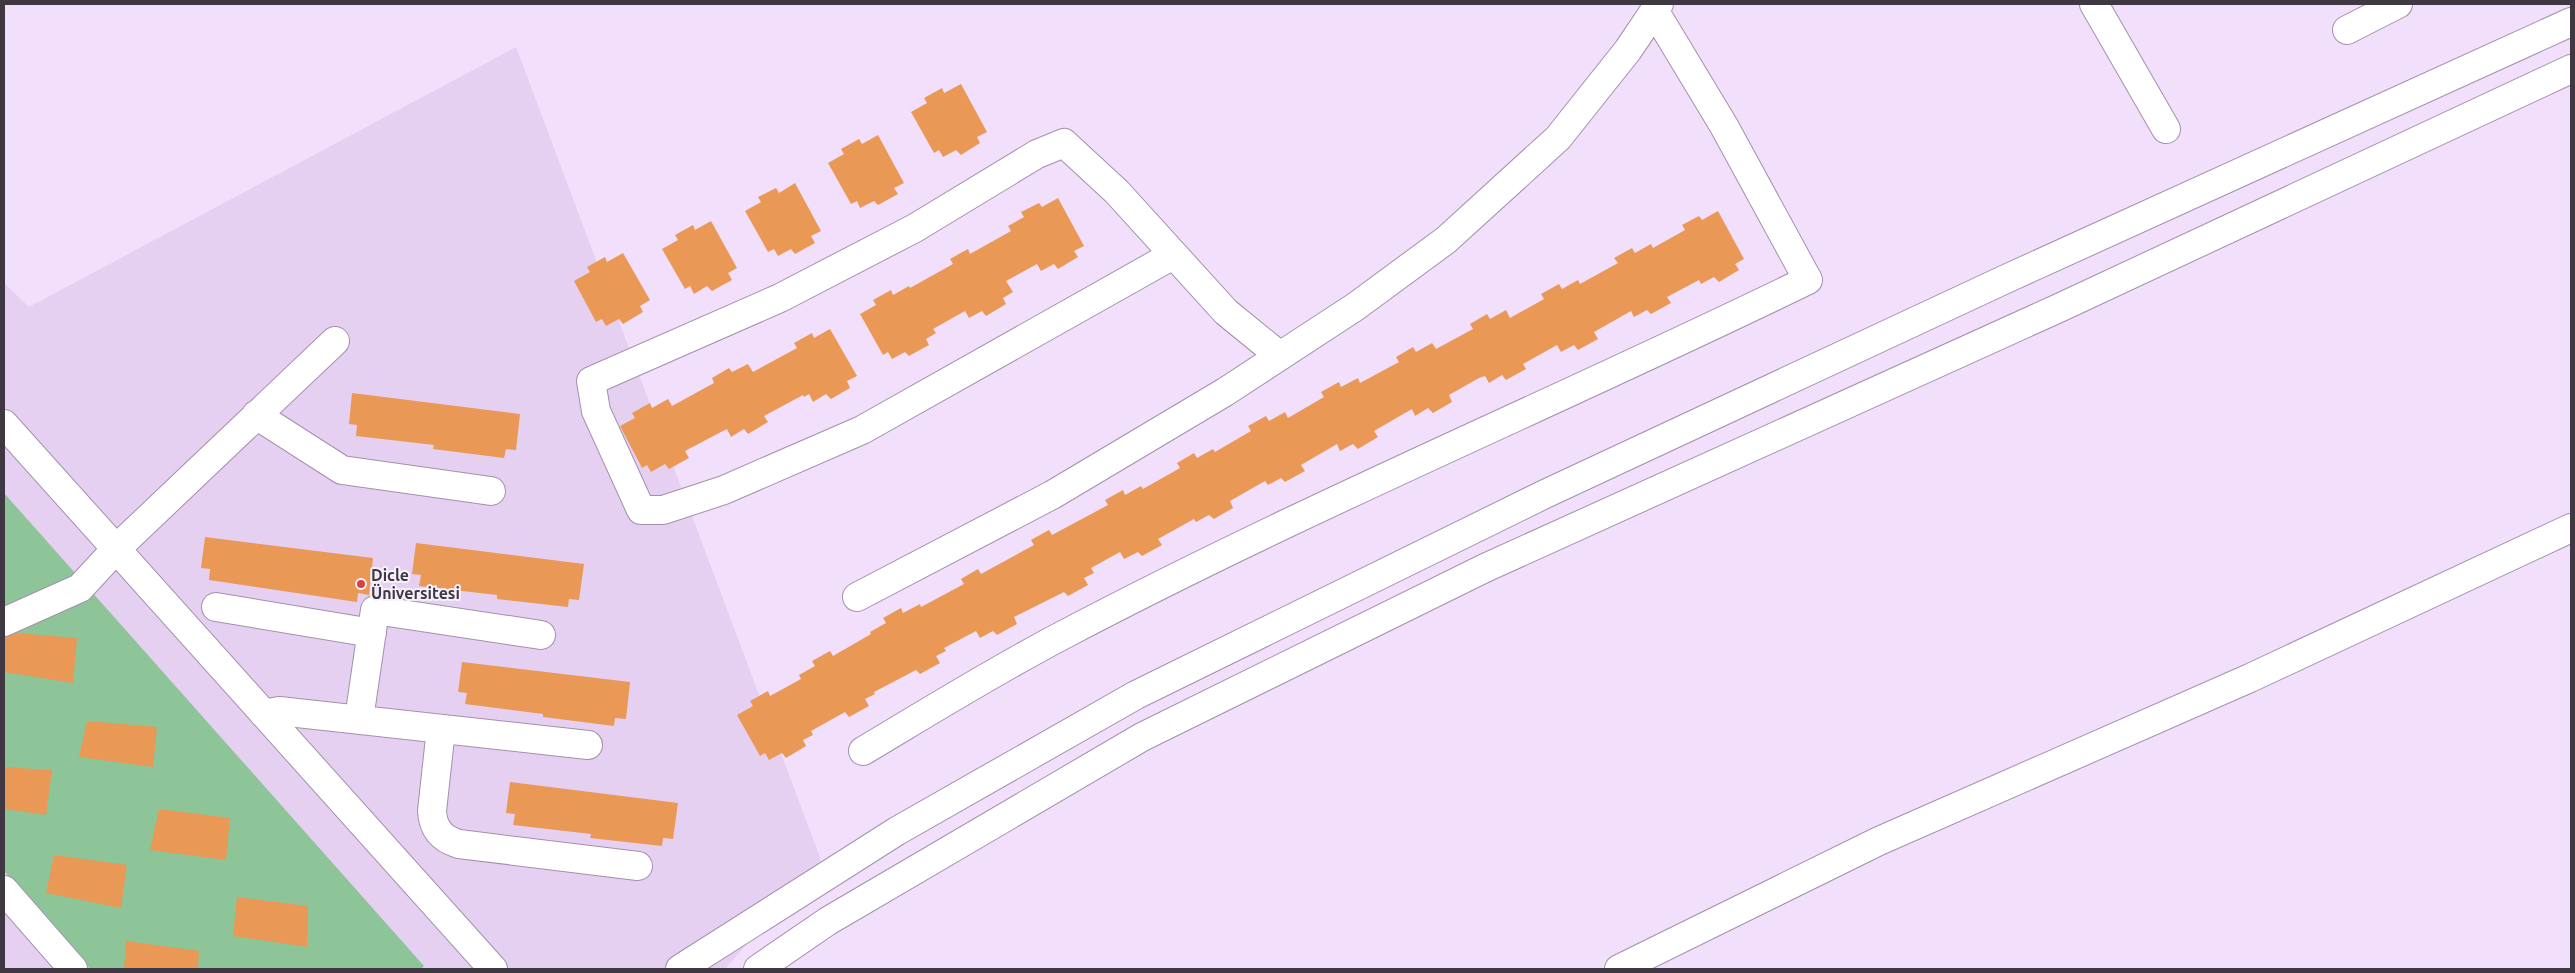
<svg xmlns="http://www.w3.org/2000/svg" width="2575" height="973" viewBox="0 0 2575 973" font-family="Ubuntu,sans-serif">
<rect width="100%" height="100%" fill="#f1dffb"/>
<path fill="#e5d0f1" d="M516,47L821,860L725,969H4V283L29,307Z"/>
<path fill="#8dc498" d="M4,493L424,966L421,969H90L4,871Z"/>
<path fill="#ea9856" d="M961,84L987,132L977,137L980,143L961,155L956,150L943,157L939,150L934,153L911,112L927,103L924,98L942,88L944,93Z
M878,135L904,183L894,188L898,194L878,205L874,201L860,208L857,201L851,204L828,163L844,154L841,149L859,139L862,144Z
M795,183L821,231L811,236L815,243L795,254L791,249L778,256L774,249L768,252L745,211L761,202L758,197L776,188L779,193Z
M1058,198L1084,246L1074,251L1078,257L1058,269L1054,264L1041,271L1037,264L1006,281L1013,292L1003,298L1006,304L986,316L982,311L969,318L965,311L933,329L936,333L926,339L929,345L909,356L905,352L892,359L888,352L883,355L860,314L876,305L873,300L891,290L893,295L909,286L910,288L953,264L950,259L968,249L970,254L1011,231L1008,226L1024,217L1021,212L1039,203L1042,207Z
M1718,211L1744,259L1735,264L1739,270L1719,282L1714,277L1701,284L1699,280L1667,297L1671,303L1651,314L1647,310L1634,317L1631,311L1594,332L1598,339L1578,350L1574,345L1561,352L1557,345L1523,364L1526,369L1506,380L1502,375L1489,383L1485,376L1479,378L1449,395L1452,402L1433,413L1428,408L1415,416L1412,409L1374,431L1378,437L1358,449L1353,444L1340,451L1337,444L1301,465L1305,471L1285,482L1281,478L1268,485L1265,481L1230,501L1233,508L1214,519L1209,515L1196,522L1194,519L1158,539L1162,545L1142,556L1138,552L1124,559L1120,552L1091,568L1094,573L1084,578L1088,585L1068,596L1064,592L1014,617L1017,624L997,635L993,631L980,638L976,631L944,648L946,651L936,656L940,663L920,674L916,670L874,692L875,694L865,699L869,706L849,717L845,712L811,731L813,735L803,740L806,746L786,758L782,753L769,760L765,753L760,756L737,715L753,706L750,701L768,691L770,696L801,679L799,675L815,666L812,661L830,651L833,656L871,634L870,632L886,623L883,618L901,608L903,613L920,604L921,607L964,584L961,579L978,569L981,574L1034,545L1031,540L1049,530L1052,535L1108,505L1105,500L1123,490L1125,495L1141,486L1143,489L1180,468L1177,463L1194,453L1197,458L1213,449L1215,452L1251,431L1248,426L1266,416L1269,421L1285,412L1288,418L1324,397L1321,392L1339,382L1341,387L1358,378L1360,383L1399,362L1396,357L1413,347L1416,352L1432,343L1436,349L1473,329L1470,324L1487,314L1490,319L1506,310L1510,318L1544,299L1541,294L1559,284L1562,289L1578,280L1580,284L1618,263L1614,258L1632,248L1635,253L1651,244L1653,248L1685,230L1682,225L1699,216L1702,220Z
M711,221L737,268L728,273L732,280L712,291L707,286L694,294L690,286L685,289L662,249L678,240L675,235L693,225L695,230Z
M623,253L650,300L640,306L643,312L623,324L619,319L606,326L602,319L596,322L574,281L590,272L587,267L605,257L607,262Z
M830,329L857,376L847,381L850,388L831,399L826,394L813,402L809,394L804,397L803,395L764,416L768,422L748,434L744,429L731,437L727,429L721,432L685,451L689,458L669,469L665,464L651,472L647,465L642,468L620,426L635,418L632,413L650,403L652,408L668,399L672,406L714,383L712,378L729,368L732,372L748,364L753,372L797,348L794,343L812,333L814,338Z
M352,393L520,414L516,450L506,449L504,458L433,449L434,445L356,436L357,425L349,424Z
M205,537L373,558L369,595L358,593L357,602L209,580L210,569L201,568Z
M416,543L584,564L579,600L569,599L568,607L497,599V595L419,586L421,575L412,574Z
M17,633L77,638L73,683L4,672L5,637Z
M462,662L630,682L626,719L615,718L614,726L543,717V714L465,704L467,693L458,692Z
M87,721L157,727L153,767L79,757Z
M4,767L52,770L46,815L4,809Z
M510,782L678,803L673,839L663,838L662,846L590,838L591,834L513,825L515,814L506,813Z
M159,809L230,818L226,860L150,850Z
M54,855L127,865L121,908L46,893Z
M237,897L308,906L307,947L233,936Z
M126,941L199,951L198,969H124Z"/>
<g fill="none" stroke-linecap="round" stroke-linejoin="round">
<g stroke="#a291ab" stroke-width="30">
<path id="minor" d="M2094,4L2166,129
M2347,30L2398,4
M1173,255L862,430L724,490L663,510H641L596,411L591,381L780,298L915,228L1037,154L1064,143L1117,192L1226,312L1280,356
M256,415L342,470L491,491
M4,424L493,969
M857,597L1052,495L1225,392L1355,307L1446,240L1558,138L1628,50L1659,4
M216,607L372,633
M4,622L80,588L116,549L335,341
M264,714L279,711L588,745
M359,719L375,610L541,635
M441,729L432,811C433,829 442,839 459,844L638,866
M863,751C930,711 996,670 1065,634C1308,506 1562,400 1808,280L1724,126L1654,10
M4,890L73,969
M680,969L897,831L1136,695L1545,494L2008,278L2571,22
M758,969L828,921L1142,737L1485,568L2059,308L2571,69
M1619,969L1879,841L2250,678L2571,528"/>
</g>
<use href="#minor" stroke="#fff" stroke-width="28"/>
</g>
<circle fill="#d34346" stroke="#f8f1fc" stroke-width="2" cx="361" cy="584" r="5"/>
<g text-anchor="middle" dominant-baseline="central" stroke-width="4" stroke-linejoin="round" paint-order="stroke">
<g font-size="16" font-weight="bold" fill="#3f3843" stroke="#f8f1fc" text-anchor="start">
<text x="371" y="575">Dicle<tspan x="371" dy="18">Üniversitesi</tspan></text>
</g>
</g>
<rect width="2575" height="973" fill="none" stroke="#3f3843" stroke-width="10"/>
</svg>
